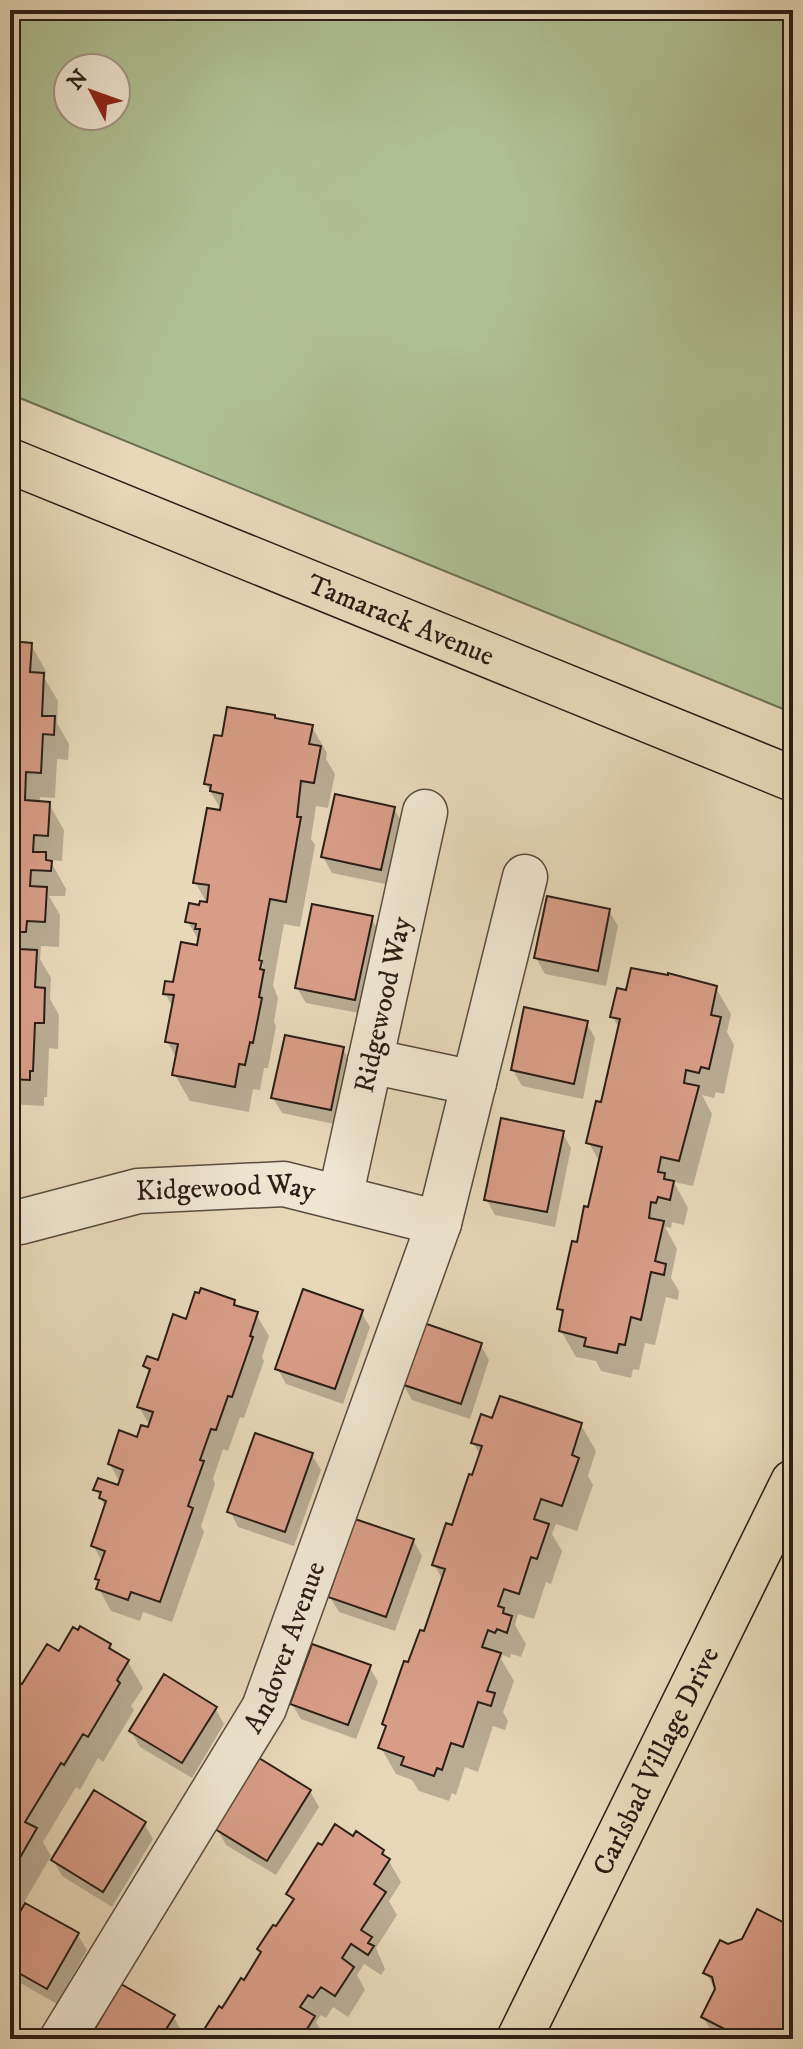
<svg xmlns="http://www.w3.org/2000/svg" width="803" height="2049" viewBox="0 0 803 2049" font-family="'IM FELL DW Pica',serif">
<rect width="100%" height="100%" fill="#e7d8b8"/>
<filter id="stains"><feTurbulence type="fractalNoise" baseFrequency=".0025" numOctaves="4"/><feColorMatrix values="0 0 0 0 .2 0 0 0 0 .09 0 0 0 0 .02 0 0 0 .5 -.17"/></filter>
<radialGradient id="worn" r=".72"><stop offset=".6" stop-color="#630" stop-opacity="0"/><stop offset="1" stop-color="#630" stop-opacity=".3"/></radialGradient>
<path fill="#afc093" stroke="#6d6f54" stroke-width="2" fill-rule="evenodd" d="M10,10H793V713L10,394ZM68,68H116V116H68Z"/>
<path fill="#0003" fill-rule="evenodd" d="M10,642L31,645L46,671L45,679L58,701L57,723L69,744L68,760L57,759L55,798L40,797V803L49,804L64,830L62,861L50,860L66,889L65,896H49L60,915L59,947L41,946L40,959L51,978L50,999L59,1015L58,1049L49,1048L47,1097H44V1106L10,1104Z
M276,720L312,727L327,753L326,759L335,774L328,808L316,806L311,839L315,845L300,927L284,924L273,985L278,998L274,1022L276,1026L268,1068H264L260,1090L253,1089L249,1112L190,1101L175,1075L177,1059L167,1041L173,1008L165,993L175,984L199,947L200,943L188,922L208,905L195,882L223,813L206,784L224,738ZM261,954L263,965L260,979L256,978Z
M394,809L403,824L390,885L332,873L323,857Z
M609,911L618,926L606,986L545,974L536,958Z
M371,918L380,933L364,1014L306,1003L297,988Z
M716,988L731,1014L727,1032L734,1045L724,1094L716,1092L714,1098L702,1095L712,1114L693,1186L674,1182L688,1208L684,1225L672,1222L671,1228L665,1227L677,1249L671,1278L679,1291L678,1300L666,1297L655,1345L645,1343L639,1370L633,1369L631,1378L601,1371L596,1361L576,1357L561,1331L564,1317L559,1308L590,1210L600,1163L589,1143L603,1105L620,1029L612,1016Z
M586,1022L595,1038L583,1099L522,1086L513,1070Z
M343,1049L352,1065L339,1125L282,1113L273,1098Z
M562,1132L571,1148L555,1227L495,1215L486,1199Z
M234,1302L237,1308L256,1314L269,1336L262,1357L264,1361L244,1418L240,1417L228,1451L223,1449L213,1479L215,1484L201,1526L204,1532L172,1622L143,1612L140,1621L111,1611L99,1589L100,1583L97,1579L103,1563L93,1545L106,1508L96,1490L119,1487L120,1483L110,1464L149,1430L150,1426L139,1407L150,1375L145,1366L159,1363L188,1321Z
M361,1312L370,1327L343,1404L286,1384L277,1368Z
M480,1344L489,1360L470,1419L412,1400L403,1384Z
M493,1420L581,1425L596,1451L588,1476L593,1485L577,1531L556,1524L552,1534L562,1551L551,1584L546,1582L534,1619L518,1614L515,1625L526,1644L521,1657L511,1654L510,1658L503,1655L501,1659L514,1681L503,1712L508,1721L505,1730L493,1726L478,1772L465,1767L456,1795L452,1793L449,1801L419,1791L412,1780L396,1774L381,1748L387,1728L385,1724L426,1634L443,1581L434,1564L453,1528L481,1456L473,1443Z
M312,1455L321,1470L294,1546L238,1527L230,1511Z
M413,1540L422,1556L395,1631L339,1612L330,1597Z
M110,1645L115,1654L128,1662L143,1688L131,1706L134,1710L103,1762L98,1758L80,1790L76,1787L43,1842L51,1856L23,1904L78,1935L87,1950L57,2004L10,1977V1934L20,1916L17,1914L10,1926V1701L13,1696L10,1687H23L59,1654Z
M369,1666L378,1682L356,1739L301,1719L292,1704Z
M215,1708L224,1724L192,1778L140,1747L131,1731Z
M310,1791L319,1807L276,1875L226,1845L217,1829Z
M144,1823L153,1839L112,1907L62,1876L53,1860Z
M354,1838L383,1851L401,1882L389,1901L397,1915L376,1948L385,1969L381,1975L364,1964L357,1975L365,1990L348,2017L333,2007L326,2018L321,2015L316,2022L326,2039H200L245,1983L262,1955L259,1949L293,1903L288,1894L322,1848Z
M793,1929V2039H749L719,2024V2028L740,2039L716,2038L703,2017L716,1991L706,1973L728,1946Z
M173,2016L182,2032L178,2039H91Z"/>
<path fill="#d89d87" stroke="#2b1e16" stroke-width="2" d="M10,641L32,643L30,672L44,673L42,716H55L54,735L43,734L41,773L26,772L25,800L50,802L48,836L34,835L33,852H46V860L52,861L51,871L31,870L30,886L47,887L45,922L27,921L26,932H20L19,949L37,950L35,987L45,988L44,1023H35L33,1071H30V1080L10,1079Z
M227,707L275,715V718L313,725L309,744L321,746L314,783L301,781L297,817H301L286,902L270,899L259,960L262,961L260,969L264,970L259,997L262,998L253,1043L250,1042L245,1065L239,1064L235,1087L172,1075L178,1044L165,1042L174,995L163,994L165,981L173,982L181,942L197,945L200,929H195L196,924L185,922L189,903L199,905L200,901L207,902L209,885L193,883L207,808L220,810L223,794L210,791L211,785L204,784L214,735L222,736Z
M335,794L395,807L381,870L321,857Z
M547,896L610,909L598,971L534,958Z
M312,904L373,916L355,1000L295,988Z
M631,968L668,975V973L717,986L711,1015L721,1017L709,1069L701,1067L699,1073L686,1070L684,1083L699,1086L679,1161L661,1157L658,1172L665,1173L664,1179L674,1181L670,1200L658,1197L656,1203L651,1202L649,1218L664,1221L655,1261L666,1264L664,1275L651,1272L641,1320L631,1317L625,1345L619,1344L617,1353L584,1346L586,1338L559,1331L563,1310L557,1309L572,1241L577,1242L584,1206L588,1207L602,1147L586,1143L596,1101L601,1102L620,1019L610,1017L617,988L626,990Z
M524,1007L588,1021L574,1084L511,1070Z
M285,1035L344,1047L331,1110L271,1098Z
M501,1118L564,1131L547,1212L484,1200Z
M201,1288L235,1300L234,1305L258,1312L250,1336L253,1337L232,1397L228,1396L216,1430L211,1429L200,1460L204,1461L188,1506L193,1508L160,1602L131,1592L128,1600L96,1589L99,1580L95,1579L105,1551L91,1546L106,1501L99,1498L101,1492L93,1490L98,1478L118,1485L123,1470L108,1464L119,1430L137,1437L141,1425L148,1427L153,1412L137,1407L150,1369L143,1366L147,1356L158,1360L173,1314L186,1319L195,1292L199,1293Z
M303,1289L363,1310L335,1389L275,1369Z
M421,1322L482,1343L461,1404L401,1384Z
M500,1396L582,1423L572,1455L579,1458L562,1506L541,1499L534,1519L549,1524L537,1559L531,1557L519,1594L504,1589L498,1606L504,1608L503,1613L512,1616L507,1633L497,1629L495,1633L488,1630L482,1647L501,1653L487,1691L495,1693L491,1706L478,1702L463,1747L451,1743L442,1770L437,1768L434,1776L401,1765L404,1757L378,1748L386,1726L382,1724L404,1661L408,1662L420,1630L424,1631L445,1569L432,1565L446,1523L452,1525L469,1474L472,1475L482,1446L471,1443L481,1414L492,1418Z
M255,1433L313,1453L285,1532L227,1512Z
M355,1519L414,1539L386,1617L328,1597Z
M80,1626L111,1644L109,1648L129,1660L117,1680L120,1683L88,1737L83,1734L64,1765L61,1763L25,1822L37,1828L10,1875V1697L13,1692L10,1691V1683L12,1679L22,1684L47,1644L59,1651L73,1627L78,1630Z
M312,1644L371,1665L348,1725L290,1704Z
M164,1674L217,1707L182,1763L129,1731Z
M259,1758L311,1790L267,1861L215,1829Z
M94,1790L146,1822L103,1892L51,1860Z
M335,1824L353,1836L356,1831L384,1850L382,1854L390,1859L374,1884L386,1892L361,1930L372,1937L368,1943L374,1946L368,1955L351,1944L342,1958L354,1967L335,1996L321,1987L313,1998L308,1995L300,2007L315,2016L301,2039H198L219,2006L222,2008L241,1978L244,1980L261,1952L257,1949L273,1925L276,1926L294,1899L286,1894L318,1843L322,1845Z
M25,1903L79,1933L47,1989L10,1968V1930Z
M757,1909L793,1927V2010L779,2039H744L701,2017L715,1989L712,1977L703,1973L720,1940L728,1944L742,1939Z
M121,1984L175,2015L160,2039H89Z"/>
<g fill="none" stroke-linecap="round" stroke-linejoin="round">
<g stroke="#5a4c3e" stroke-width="47">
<g id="minor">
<path d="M370,1061L474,1083"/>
<path id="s1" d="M340,1198L425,812"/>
<path id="s2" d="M10,1222H20L138,1191L284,1184L439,1223"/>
<path id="s3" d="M62,2039L264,1708L439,1223L525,877"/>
</g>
</g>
<g stroke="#2b1e16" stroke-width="47">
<g id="major">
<path id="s4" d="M10,461L793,779"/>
<path id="s5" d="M519,2039L793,1482"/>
</g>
</g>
<use href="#minor" stroke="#efe6d1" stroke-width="44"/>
<use href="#major" stroke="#e7d8b8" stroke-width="44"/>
</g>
<g text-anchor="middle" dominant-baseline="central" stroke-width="6" stroke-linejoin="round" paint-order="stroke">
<g font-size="28" fill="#2b1e16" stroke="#efe6d1">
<text stroke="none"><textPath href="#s4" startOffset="422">Tamarack Avenue</textPath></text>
<text stroke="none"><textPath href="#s1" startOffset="198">Ridgewood Way</textPath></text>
<text stroke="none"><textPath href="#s2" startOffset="220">Kidgewood Way</textPath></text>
<text stroke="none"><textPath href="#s3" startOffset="452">Andover Avenue</textPath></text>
<text stroke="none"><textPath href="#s5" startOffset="310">Carlsbad Village Drive</textPath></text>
</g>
</g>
<rect width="803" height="2049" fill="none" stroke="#e7d8b8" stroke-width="40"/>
<rect x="12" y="12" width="779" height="2025" fill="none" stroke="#2b1e16" stroke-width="4"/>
<rect x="20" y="20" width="763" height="2009" fill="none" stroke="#2b1e16" stroke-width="2"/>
<g transform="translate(92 92) rotate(311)"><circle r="38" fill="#efe6d1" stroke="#a19686" stroke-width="2"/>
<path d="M0-6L14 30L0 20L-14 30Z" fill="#8f2418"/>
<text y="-12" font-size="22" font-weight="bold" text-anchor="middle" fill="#2b1e16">N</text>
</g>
<rect width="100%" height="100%" filter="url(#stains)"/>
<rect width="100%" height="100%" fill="url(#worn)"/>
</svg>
